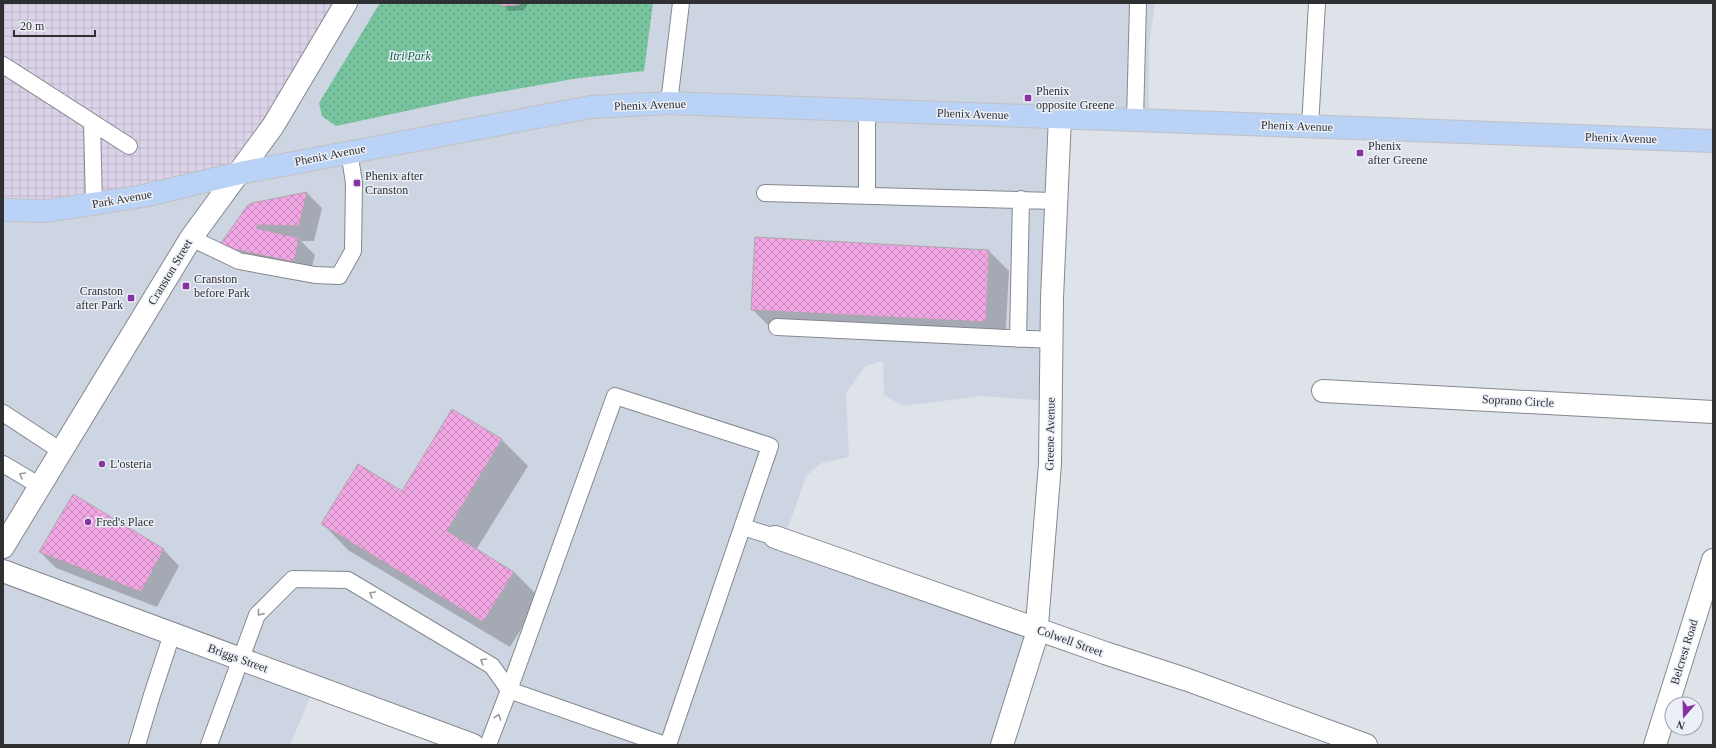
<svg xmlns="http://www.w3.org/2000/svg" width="1716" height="748" viewBox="0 0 1716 748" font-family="Georgia,serif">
<defs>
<pattern id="industrial-grid" width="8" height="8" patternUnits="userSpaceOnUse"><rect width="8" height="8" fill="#dcd3e9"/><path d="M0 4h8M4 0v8" fill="none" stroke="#bdb5c8"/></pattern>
<pattern id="grass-dots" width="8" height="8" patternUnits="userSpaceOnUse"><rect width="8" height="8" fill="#76c39e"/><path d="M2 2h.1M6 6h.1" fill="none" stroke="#619f81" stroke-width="1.8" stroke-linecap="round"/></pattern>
<pattern id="building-cross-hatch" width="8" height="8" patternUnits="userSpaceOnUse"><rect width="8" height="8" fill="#f1a7e4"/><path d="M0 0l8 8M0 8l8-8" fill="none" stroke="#c488b9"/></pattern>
</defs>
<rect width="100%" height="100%" fill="#dee2e9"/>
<path fill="#cdd4e2" d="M335,3H1155L1149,45V108L1142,111L1064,109L1047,401L982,396L903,406L884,395L883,361L865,366L846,393L849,457L822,463L806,476L784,539L1034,635L1000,745H472L314,688L290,745H3V203L286,80Z"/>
<path fill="url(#industrial-grid)" d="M3,3H335L286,80L230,175L92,197L14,203H3Z"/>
<path fill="url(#grass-dots)" d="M380,3H653L644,71L579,78L471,97L336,126L322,116L319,103Z"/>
<path fill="#0003" d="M502,3H528L524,10L509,11Z
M307,193L322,208L314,241H301L315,255L309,277L236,261L220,245Z
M989,251L1009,271L1005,342L772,329L752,309Z
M453,410L502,440L528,466L476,550L514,572L540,598L510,647L348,550L323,524L402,493Z
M73,496L164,550L179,566L157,607L56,568L40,552Z"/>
<path fill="url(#building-cross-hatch)" stroke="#ada7ac" d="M500,3H520L519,5L502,6Z
M307,192L299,226L258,225L256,228L299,238L294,262L219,246L247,206L252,203Z
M755,237L989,250L986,322L751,310Z
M452,409L502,439L447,531L514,572L483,622L321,524L358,464L402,491Z
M73,494L164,549L141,592L39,552Z"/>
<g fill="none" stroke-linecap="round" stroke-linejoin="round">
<g stroke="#85888f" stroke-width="18">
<path id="lane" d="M3,65L129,146
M669,103L681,3
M1135,120L1138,3
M92,122L94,204
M1310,127L1317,3
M765,193L1056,201
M867,195V110
M191,238L239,261L315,275L339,276L353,251L354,183L349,151
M777,327L1051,340
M1018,339L1021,199
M3,413L61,451
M3,464L40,486
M743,527L775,537
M137,745L152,695L172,634
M209,745L257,615L293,579L348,580L492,666L509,690L488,745
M665,745L509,690L615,396L770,446L668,745"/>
</g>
<g stroke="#85888f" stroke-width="24">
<path id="street" d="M1323,391L1713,412
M775,537L1105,653L1188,680L1366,745
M3,571L473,745
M1002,745L1036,637L1050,464L1052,298L1060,117
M1655,745L1713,560"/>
</g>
<g stroke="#85888f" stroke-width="24">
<path id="secondary" d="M3,547L191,238L273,126L346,3"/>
</g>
<g stroke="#c1c1c2" stroke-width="24">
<path id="primary" d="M3,210L47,211L143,196L240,173L591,107L669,103L1713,141"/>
</g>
<use href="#lane" stroke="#fff" stroke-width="16"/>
<use href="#street" stroke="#fff" stroke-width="22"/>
<use href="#secondary" stroke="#fff" stroke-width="22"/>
<use href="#primary" stroke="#b9d2f5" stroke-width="22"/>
</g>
<defs><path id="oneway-chevron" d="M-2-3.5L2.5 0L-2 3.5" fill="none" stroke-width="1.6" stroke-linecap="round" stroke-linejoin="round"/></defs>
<g stroke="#979899">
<use href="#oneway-chevron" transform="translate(22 475) rotate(-150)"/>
<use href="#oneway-chevron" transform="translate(372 594) rotate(-149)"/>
<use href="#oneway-chevron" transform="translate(260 613) rotate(129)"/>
<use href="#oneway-chevron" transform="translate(483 661) rotate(-149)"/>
<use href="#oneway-chevron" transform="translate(498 717) rotate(-70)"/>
</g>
<g fill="#8732a0" stroke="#ebeff7" stroke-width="1.5">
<rect x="1024" y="94" width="8" height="8" rx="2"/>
<rect x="1356" y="149" width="8" height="8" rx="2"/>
<rect x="353" y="179" width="8" height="8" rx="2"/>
<rect x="182" y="282" width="8" height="8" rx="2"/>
<rect x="127" y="294" width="8" height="8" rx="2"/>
<circle cx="102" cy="464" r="4"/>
<circle cx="88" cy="522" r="4"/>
</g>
<g text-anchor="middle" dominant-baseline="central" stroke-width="3" stroke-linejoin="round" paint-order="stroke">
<g font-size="12" font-style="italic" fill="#156345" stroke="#ebeff7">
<text x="410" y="56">Itri Park</text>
</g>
<g font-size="12" fill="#2f3033" stroke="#ebeff7" text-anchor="start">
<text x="1036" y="91">Phenix<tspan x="1036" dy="14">opposite Greene</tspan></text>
<text x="1368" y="146">Phenix<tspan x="1368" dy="14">after Greene</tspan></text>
<text x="365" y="176">Phenix after<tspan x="365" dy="14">Cranston</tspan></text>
<text x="194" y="279">Cranston<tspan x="194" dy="14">before Park</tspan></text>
<text x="123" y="291" text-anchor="end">Cranston<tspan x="123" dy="14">after Park</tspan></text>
<text x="110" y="464">L'osteria</text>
<text x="96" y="522">Fred's Place</text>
</g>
<g font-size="12" fill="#2f3033" stroke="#ebeff7">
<text transform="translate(650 105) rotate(-2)">Phenix Avenue</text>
<text transform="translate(973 114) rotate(2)">Phenix Avenue</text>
<text transform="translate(1297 126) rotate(2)">Phenix Avenue</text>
<text transform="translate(1621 138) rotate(2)">Phenix Avenue</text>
<text transform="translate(330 155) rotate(-11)">Phenix Avenue</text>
<text transform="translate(122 199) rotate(-10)">Park Avenue</text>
<text transform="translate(170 272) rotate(-59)">Cranston Street</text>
<text transform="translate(1518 401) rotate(3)">Soprano Circle</text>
<text transform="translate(1050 434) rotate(-89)">Greene Avenue</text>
<text transform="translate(1070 641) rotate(20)">Colwell Street</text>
<text transform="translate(1684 652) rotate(-73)">Belcrest Road</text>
<text transform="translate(238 658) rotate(20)">Briggs Street</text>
</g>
</g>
<rect width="1716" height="748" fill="none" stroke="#2f3033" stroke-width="8"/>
<g transform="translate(1684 716) rotate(200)"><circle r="19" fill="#ebeff7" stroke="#a0a3a9"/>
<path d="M0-3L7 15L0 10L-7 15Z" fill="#8732a0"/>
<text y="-6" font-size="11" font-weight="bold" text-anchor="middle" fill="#2f3033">N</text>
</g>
<path d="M14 30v6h81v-6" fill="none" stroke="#2f3033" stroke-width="2"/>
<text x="20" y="30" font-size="12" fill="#2f3033" stroke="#ebeff7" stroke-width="3" paint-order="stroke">20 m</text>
</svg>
